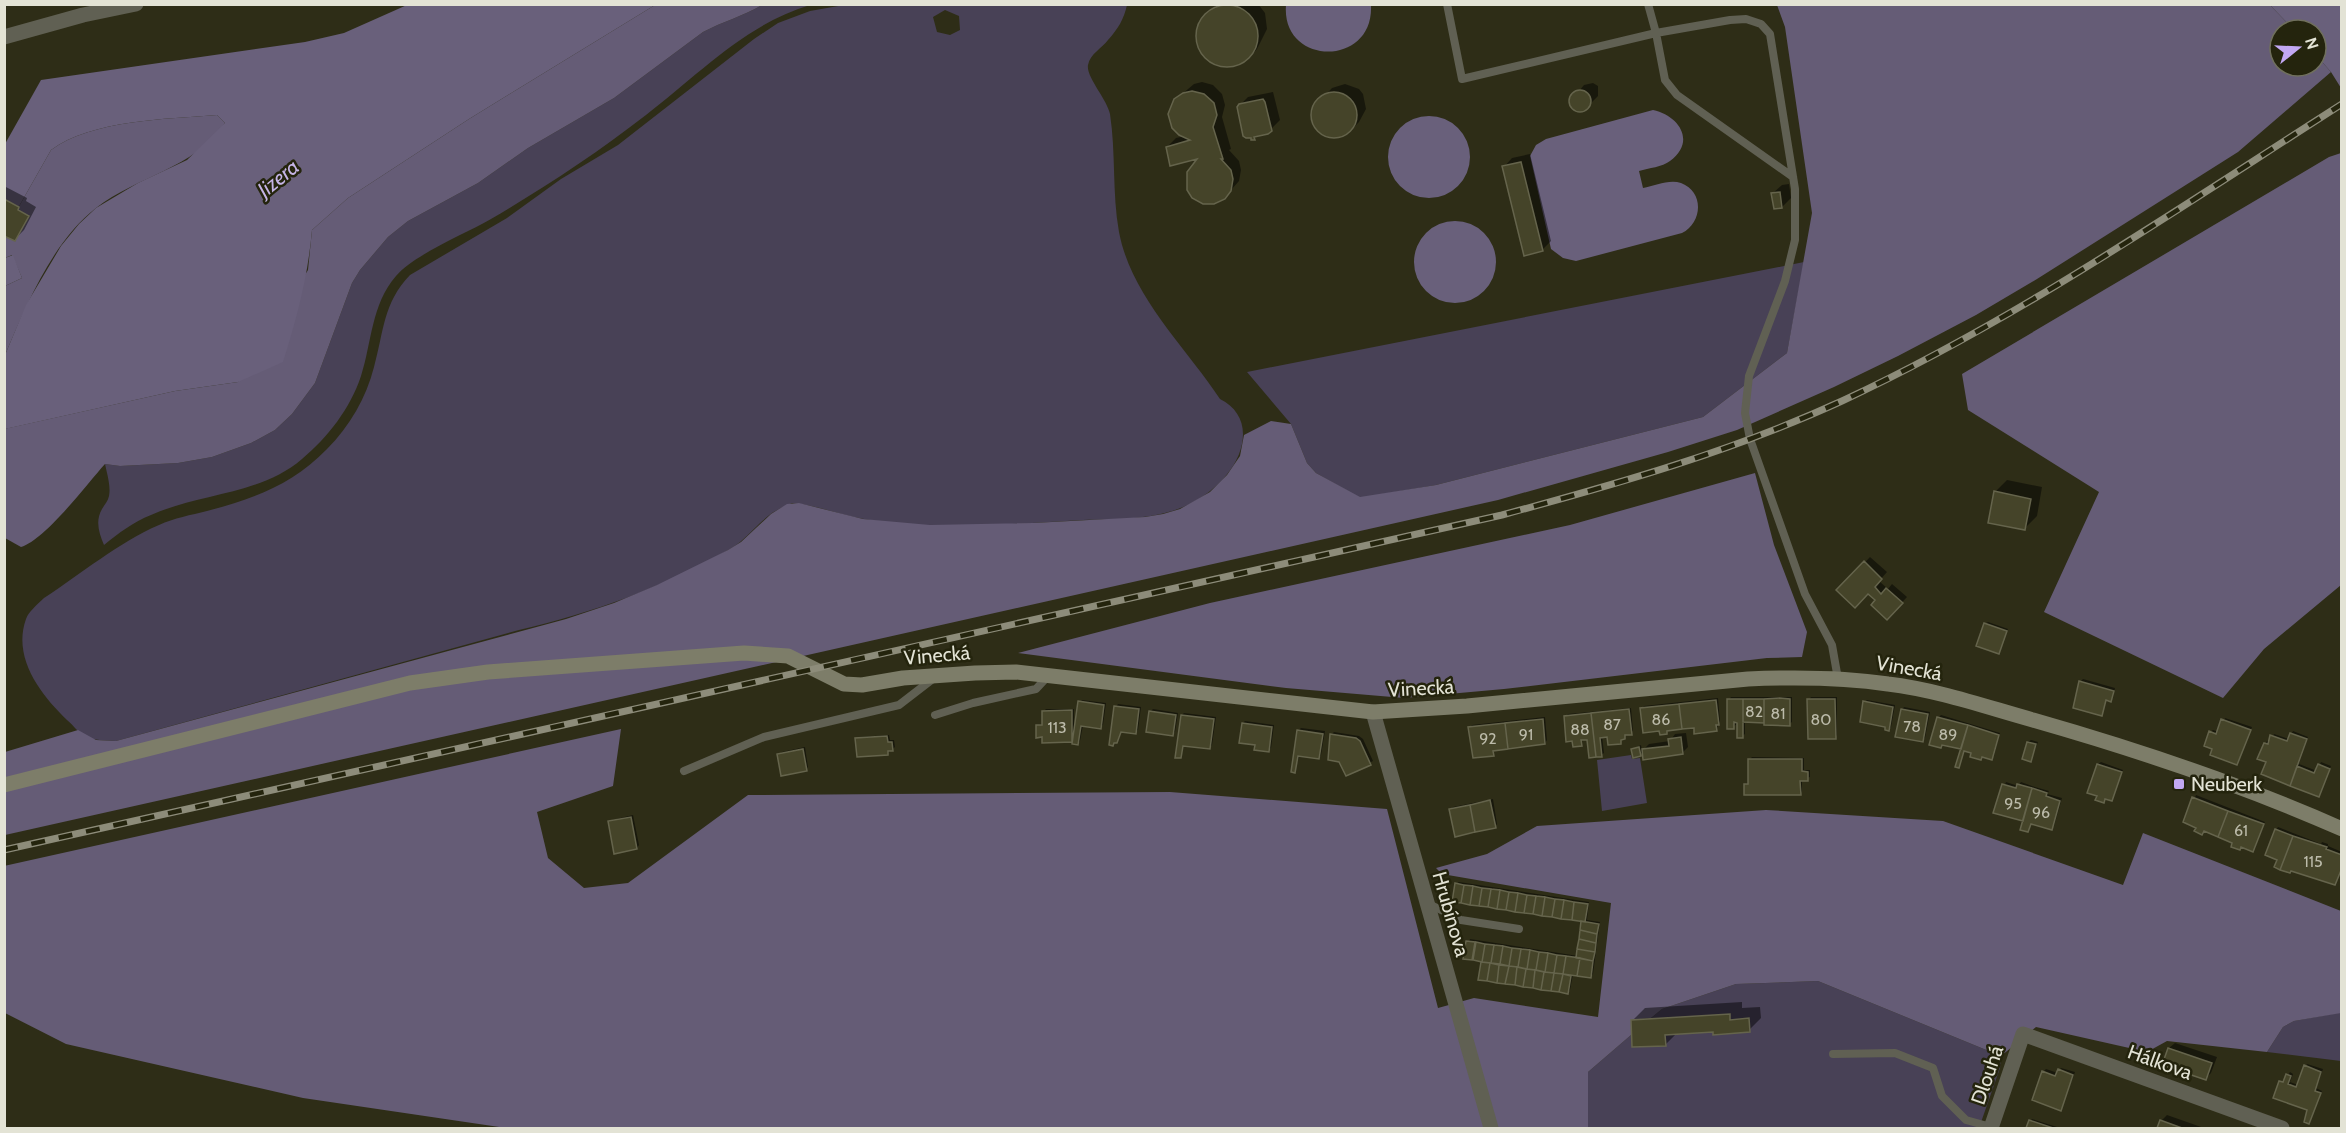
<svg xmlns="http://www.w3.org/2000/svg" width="2346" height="1133" viewBox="0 0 2346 1133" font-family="Cabin,sans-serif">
<rect width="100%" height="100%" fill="#2e2d17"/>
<path fill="#484156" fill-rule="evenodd" d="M762,5H810C746,24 698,75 646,115C597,153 544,188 491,219C465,234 415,254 396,276C371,305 372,342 361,376C350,409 328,437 302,459C260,495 200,493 151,515C133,522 119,533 104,545C99,533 95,521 102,509C105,504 108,501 109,496C111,486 107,474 105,464L120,466L178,463L212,457L251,443L275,430L292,414L315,383L352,283L360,270L388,237L408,221L478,183L528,148L614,98L703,32C722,22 743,16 762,5Z
M844,5H1127C1124,19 1118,29 1108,40C1102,48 1090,54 1088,65C1086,77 1107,99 1110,114C1116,153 1112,193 1119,232C1131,296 1185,346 1220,399C1238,408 1246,424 1242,444C1236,474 1206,499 1178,509C1148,520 1114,519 1083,520C1011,524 935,531 864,519C840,515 817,505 792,503C786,506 778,509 772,513C757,524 746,540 730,549C665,587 592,613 519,630L116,741C105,740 94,741 84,736C78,732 73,725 67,720C41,695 12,658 26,619C29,611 37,605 44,598C81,574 119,542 159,525C174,518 191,515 207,511C255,498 292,485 327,449C350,426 366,398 374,367C384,331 383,303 410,275L507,218L561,179L618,145L754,39L778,23L810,11ZM945,10L959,16L960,30L950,35L937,32L933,17Z
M1804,262L1787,353L1703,417L1436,485L1360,498L1316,473L1307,463L1291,424L1247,372Z
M1631,755L1632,759L1640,758L1647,803L1602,811L1597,760Z
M1818,981L2001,1056L2000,1068L1979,1128H1588V1072L1631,1035V1020L1651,1018L1662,1009L1736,984Z
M2337,1013H2341V1061L2267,1052L2283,1027L2294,1021Z"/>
<path fill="#655c76" d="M655,5H762C743,16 722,22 703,32L614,98L528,148L478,183L408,221L388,237L360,270L352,283L315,383L292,414L275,430L251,443L212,457L178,463L120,466L105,464C87,484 45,540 21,547L5,538L4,429L175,391L238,382L308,270L312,230L348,198L469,119Z
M1777,5H2270L2294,30H2280V66H2316V55L2331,72L2238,152L2037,279L1976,315L1898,356L1834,387L1737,430L1668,452L1498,500L5,835V752L78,730L96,740L116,741L566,619L614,603L657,585L728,550L741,542L771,514L787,504L799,503L863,519L930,525L1033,523L1145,517L1163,514L1180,509L1210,492L1227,475L1240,456L1244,435L1271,421L1291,424L1307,463L1316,473L1360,497L1436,485L1703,417L1787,353L1812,213L1785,27Z
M217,115L225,123C194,169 137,176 96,208C52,242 26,306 5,355V286L22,278L12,255L5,258V231L51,150C91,120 167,119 217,115Z
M2341,153V585L2264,649L2223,698L2044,612L2099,492L1968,410L1962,374L2329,157Z
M1755,473L1774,545L1807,632L1802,657L1767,658L1504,689L1404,698L1286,688L1018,653L1210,603L1570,525Z
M621,729L613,786L537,812L548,858L584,888L628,883L748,795L1170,792L1387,809L1438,1008L1474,998L1598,1017L1611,903L1442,874L1436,868L1487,854L1537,826L1766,810L1943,821L2123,885L2143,833L2341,911V1013L2294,1021L2283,1027L2267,1052L2167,1041L2147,1052L2036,1027L2001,1056L1818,981L1736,984L1662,1009L1651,1018L1631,1020V1035L1588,1072V1128H506L303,1098L66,1044L5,1013L4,866Z"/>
<path fill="#69607b" d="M407,5H655L469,119L348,198L312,230C308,276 297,318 283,362L238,382L175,391L5,429V355L26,305L61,246L79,224L96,208L138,183L187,160L225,123L217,115C167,119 91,120 51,150L5,231V144L41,80L305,42L344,33Z
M1371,5C1374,68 1281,66 1286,5Z
M2270,5H2341V88L2331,72L2316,55V30H2294Z
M1653,110C1680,116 1696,142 1670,161C1662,167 1649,168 1639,171L1643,188C1655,186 1669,179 1681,183C1705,192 1702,223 1682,233L1576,261L1563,258L1551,249L1530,156L1536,145L1546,139Z
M1388 157a41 41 0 1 1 82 0a41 41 0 1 1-82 0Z
M1414 262a41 41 0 1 1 82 0a41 41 0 1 1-82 0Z
M13,255L22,278L5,286V258Z"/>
<path fill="#0007" d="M1217,4H1258L1265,13L1267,29L1257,49L1248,59L1236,65L1226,66L1216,64L1205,57L1200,48L1197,38L1200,23Z
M1202,82L1213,85L1222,94L1225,105L1222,117L1231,149L1229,150L1239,161L1241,170L1239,181L1224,198L1200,156L1167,147L1176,138L1185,136L1175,100L1194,84Z
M1593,83L1598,86V96L1584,110H1578L1571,101L1584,85Z
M1345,84L1359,89L1363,94L1366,109L1359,122L1350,131L1344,135L1330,137L1318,129L1314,123L1313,109L1332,88Z
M1273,92L1280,120L1267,133L1257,135L1254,138L1239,106L1248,97Z
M1530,154L1551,241L1542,250L1504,167L1512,158Z
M1789,184L1791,198L1782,207L1773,193L1782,185Z
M4,186L27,198L26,201L36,207L24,230L15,239L4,234Z
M2007,480L2042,487L2037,516L2025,528L1995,492Z
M1870,557L1887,572L1879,581L1888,589L1892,584L1907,597L1887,618L1877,600L1868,592L1839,590Z
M1988,622L2008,629L1999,652L1985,624Z
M2083,679L2115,688L2113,698L2110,700L2107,699L2102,714L2080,682Z
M1731,697H1792V722L1789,724L1745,721V734L1742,736L1739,722L1733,727L1729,700Z
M1811,697H1837V735L1835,737L1809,700Z
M1718,698L1720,721L1716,730L1695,726L1669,730L1666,733L1660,730L1641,709L1644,706Z
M1082,700L1106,703L1103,725L1100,727L1083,725L1080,741L1078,744L1075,738L1072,741L1044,736L1037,726L1043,723V712L1046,709H1074V731L1080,702Z
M1867,700L1895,705L1891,727L1889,729L1865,702Z
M1118,704L1141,707L1138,730L1135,732L1122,730L1119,739L1113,744L1116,707Z
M1904,707L1930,712L1925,738L1922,740L1902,710Z
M1631,708L1633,731L1627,734L1620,742L1608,736H1602L1604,753L1601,755L1588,738H1583L1581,745L1565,717L1568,714Z
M1153,709L1178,713L1175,732L1172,734L1150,712Z
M1184,713L1216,717L1212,745L1209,748L1184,745L1180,757L1182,715Z
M1941,715L2000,733L1994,756L1992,758L1965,749L1958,766L1963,748L1944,744L1941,747L1938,718Z
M1545,717L1547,740L1545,743L1495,749L1493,754L1470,727L1472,725Z
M2225,718L2252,727L2237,764L2214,748L2210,732L2213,730L2219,732Z
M1245,721L1274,725L1271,748L1268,750L1257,744L1243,723Z
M1301,728L1325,731L1321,755L1319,758L1300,755L1294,771L1298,731Z
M2293,731L2308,737L2299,764L2317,771L2321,762L2331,766L2318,796L2268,761L2265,744L2267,741L2270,742L2274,734L2289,739Z
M1334,732L1359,736L1363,739L1373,761L1347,774L1331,735Z
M1686,733L1688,747L1682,753L1644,751L1640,755L1633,749L1641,745L1642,751L1649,744L1670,741L1675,734Z
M889,735L890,740H894L895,747L888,753L857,739L859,737Z
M2031,740L2038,742L2031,760L2028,742Z
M805,747L808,767L806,770L779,754L782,752Z
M1752,757L1804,758V770H1810V777L1802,779V791L1800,794L1745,784L1749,782V760Z
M2101,762L2123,770L2112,800L2107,798L2103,801L2098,764Z
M2006,782L2018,786L2021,782L2035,787L2049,791L2047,794L2062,798L2054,826L2051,828L2032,823L2028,831L2024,820L1995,812Z
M2196,795L2265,822L2255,848L2252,851L2185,821Z
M1493,799L1497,824L1495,826L1450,810L1453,807Z
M633,815L639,845L637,848L609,822L612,820Z
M2278,827L2321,844L2322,842L2328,844V846L2342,852V869L2337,881L2334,884L2279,859L2276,830Z
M1459,882L1589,902L1587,920L1600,922L1593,974L1590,977L1573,974L1570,990L1568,992L1480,979L1483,960L1464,958L1470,939L1578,956L1582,920L1456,884Z
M1742,1002V1008L1760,1007L1761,1018L1749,1030L1677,1033L1666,1044L1633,1020L1645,1008Z
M2175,1043L2217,1057L2211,1073L2206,1078L2164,1064L2169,1048Z
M2307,1064L2323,1069L2316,1088L2322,1091L2309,1122V1109L2280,1082L2285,1080L2290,1072L2293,1074L2290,1082L2298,1085Z
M2061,1068L2075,1072L2061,1109L2043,1072L2046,1069L2058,1073Z
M2167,1115L2204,1128H2159L2161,1121Z
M2032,1119L2057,1127L2056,1128H2027Z"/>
<path fill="#454429" stroke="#65644c" stroke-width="1.5" d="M1196 36a31 31 0 1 1 62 0a31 31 0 1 1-62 0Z
M1569 101a11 11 0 1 1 22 0a11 11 0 1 1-22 0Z
M1192,91L1204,94L1214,103L1217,115L1213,127L1223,159H1221L1231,170L1233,179L1231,191L1225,199L1214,204H1203L1192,198L1187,190V172L1197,159L1170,166L1166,147L1190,140L1179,135L1172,128L1168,114L1174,99L1183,93Z
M1311 115a23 23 0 1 1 46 0a23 23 0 1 1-46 0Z
M1263,99L1265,102L1272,131L1268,134L1254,137L1255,140H1251V138H1246L1243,136L1237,107L1239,104Z
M1521,162L1543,251L1524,256L1502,166Z
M1780,192L1782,208L1774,209L1771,193Z
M4,199L19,207L18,210L29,216L15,241L4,236Z
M1994,491L2031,499L2025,530L1988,523Z
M1864,561L1882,579L1875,587L1881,594L1886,588L1903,603L1887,620L1871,605L1875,600L1868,594L1855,608L1836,590Z
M1984,623L2007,631L1999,654L1976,646Z
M2079,681L2114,691L2111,702L2106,700L2102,716L2073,708Z
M1780,698L1790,699V726L1764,725V699Z
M1727,699H1743V738H1737V723L1734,722V729H1727Z
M1743,699H1764V723L1743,722Z
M1807,699H1835L1836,739H1808Z
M1716,700L1719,725H1716L1717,731L1694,734V728L1682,729L1679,704Z
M1078,701L1104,705L1101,729L1081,726L1078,745L1072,744Z
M1863,701L1893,707L1889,731L1885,730V727L1860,722Z
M1679,704L1682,729L1667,731V734L1660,735L1659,731L1643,733L1640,708Z
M1114,706L1139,709L1136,734L1121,732L1117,743H1114L1113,746L1109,745Z
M1629,709L1632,735H1625V739L1621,740V744L1608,745L1607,737L1600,738L1602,757H1596L1591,713Z
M1901,709L1928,714L1923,742L1895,737Z
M1072,710V742L1042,743V737L1036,738V725H1042V711Z
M1149,711L1176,715L1173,736L1146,732Z
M1591,713L1596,757L1589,758L1587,740H1581L1582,746L1573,747L1572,741L1566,742L1564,716Z
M1181,715L1214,719L1210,749L1183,746L1181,758H1175Z
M1937,717L1968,725L1961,749L1942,745L1941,748L1929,745Z
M1543,719L1545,744L1508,749L1505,723Z
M2221,719L2251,730L2237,765L2210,755L2212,749L2204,746L2209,731L2216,734Z
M1242,723L1272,727L1269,752L1254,750L1255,745L1239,743Z
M1505,723L1508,749L1493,751L1494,756L1473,758L1468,727Z
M1968,725L1999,735L1992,760L1982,757L1981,760L1970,757L1971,753L1964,751L1959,768L1955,767Z
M1297,730L1323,734L1319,759L1298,756L1295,773L1291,772Z
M2290,733L2307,739L2290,786L2261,774L2266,762L2257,759L2264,743L2268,744L2270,735L2287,741Z
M1330,734L1356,738L1360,741L1371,765L1346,776L1339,762L1328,760Z
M887,736L888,742H892L893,751H888V755L857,757L855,738Z
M1681,737L1683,754L1643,760L1642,749L1669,746L1668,739Z
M2027,742L2036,744L2031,762L2022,759Z
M1639,747L1641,756L1633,758L1631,749Z
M803,749L807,771L781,776L777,754Z
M1748,759H1802V771L1808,772V781H1800L1801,795H1744V784H1748Z
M2097,764L2122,772L2112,801L2105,799L2104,803L2095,800L2097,796L2087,793Z
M2318,764L2330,769L2319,797L2290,786L2297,766L2314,773Z
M2002,784L2016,788L2017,784L2032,788L2023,821L1993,813Z
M2032,788L2047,793L2046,796L2060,801L2052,830L2031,824L2028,832L2020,830Z
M2192,797L2228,811L2218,837L2204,831L2202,835L2194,831L2196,828L2183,822Z
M1490,800L1496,828L1475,832L1470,805Z
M1470,805L1475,832L1455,837L1449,809Z
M2228,811L2264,824L2253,852L2241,847L2240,850L2231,847L2232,843L2218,837Z
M631,817L637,849L614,854L608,821Z
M2275,829L2293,836L2280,870L2274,867L2277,860L2265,855Z
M2293,836L2327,847L2326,849L2342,855V868L2335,885L2291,871L2290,873L2280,870Z
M1455,883L1464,885L1461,903L1452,902Z
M1464,885L1473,886L1470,905L1461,903Z
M1473,886L1482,888L1479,906L1470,905Z
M1482,888L1491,889L1488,907L1479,906Z
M1491,889L1500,890L1497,909L1488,907Z
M1500,890L1509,892L1506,910L1497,909Z
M1509,892L1518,893L1515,912L1506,910Z
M1518,893L1527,895L1524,913L1515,912Z
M1527,895L1536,896L1533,914L1524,913Z
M1536,896L1545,897L1542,916L1533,914Z
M1545,897L1555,899L1552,917L1542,916Z
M1555,899L1564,900L1561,919L1552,917Z
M1564,900L1574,902L1572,920L1561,919Z
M1574,902L1588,904L1585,922L1572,920Z
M1581,921L1599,924L1597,934L1580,930Z
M1580,930L1597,934L1596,943L1579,939Z
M1579,939L1596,943L1595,952L1577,949Z
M1466,941L1475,942L1472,960L1463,959Z
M1476,942L1485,944L1482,962L1473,960Z
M1485,944L1494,945L1491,963L1482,962Z
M1494,945L1503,946L1500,964L1491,963Z
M1503,946L1512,948L1509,966L1500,964Z
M1512,948L1521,949L1518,967L1509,966Z
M1521,949L1530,950L1527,969L1518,967Z
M1577,949L1595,952L1593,961L1576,958Z
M1530,950L1539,952L1536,970L1527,969Z
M1539,952L1548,953L1545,972L1536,970Z
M1548,953L1557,955L1554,973L1545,972Z
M1557,955L1566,956L1563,974L1554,973Z
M1566,956L1580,958L1577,976L1563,974Z
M1580,958L1593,961L1591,978L1577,976Z
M1481,962L1490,963L1487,981L1478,980Z
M1490,963L1499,965L1497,983L1487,981Z
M1499,965L1509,966L1505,984L1497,983Z
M1509,966L1517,967L1515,985L1505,984Z
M1517,967L1526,969L1523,987L1515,985Z
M1526,969L1535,970L1533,988L1523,987Z
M1535,970L1544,972L1541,990L1533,988Z
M1544,972L1554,973L1551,991L1541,990Z
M1554,973L1563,974L1559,992L1551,991Z
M1563,974L1571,976L1568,994L1559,992Z
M1730,1014V1020L1749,1018L1750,1032L1713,1035V1032L1665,1035L1666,1046L1632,1047L1631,1020Z
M2168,1048L2212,1063L2206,1080L2162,1065Z
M2304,1065L2321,1072L2315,1091L2321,1093L2309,1124L2304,1122L2307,1110L2273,1098L2279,1081L2283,1082L2286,1074L2291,1076L2288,1084L2296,1087Z
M2058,1069L2073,1075L2061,1111L2032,1100L2042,1071L2055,1076Z
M2029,1120L2053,1128H2026Z
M2160,1120L2182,1128H2157Z"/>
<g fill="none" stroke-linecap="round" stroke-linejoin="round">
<path stroke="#606053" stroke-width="8" d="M1447,4L1462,79L1656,33L1730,20L1746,19L1761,24L1770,34L1795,189V240L1785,281L1749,376L1745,413L1750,439L1805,594L1832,645L1838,679
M1648,4L1656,33L1665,80L1677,95L1793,177
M935,715L973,703L1036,689L1049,675
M684,771L764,737L899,705L934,678
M1427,903L1461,920L1519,929
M1833,1054L1895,1053L1933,1068L1942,1096L1966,1120L1991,1127"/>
<path stroke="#606053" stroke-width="15" d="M4,37L83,15L136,4
M1373,712L1491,1128
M1991,1128L2023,1034L2282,1128"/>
<path stroke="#7d7d69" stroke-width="15" d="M4,785L410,683L488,672L744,653L788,656L844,684L862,685L903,678L975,673L1016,672L1373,712L1467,706L1748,679C1795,677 1841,677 1888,684C1938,690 1986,707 2033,720C2138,750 2243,785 2342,829"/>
<g stroke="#8d8c7a" stroke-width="7">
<path id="rail" d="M4,850L1502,515C1617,484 1733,451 1842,401C2018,319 2179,208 2342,104"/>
</g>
<use href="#rail" stroke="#24240d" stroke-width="4.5" stroke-dasharray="14" stroke-linecap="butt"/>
</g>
<rect fill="#c2a8f3" stroke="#24240d" stroke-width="2" x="2173" y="778" width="12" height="12" rx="3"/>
<g text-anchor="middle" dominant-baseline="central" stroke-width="5" stroke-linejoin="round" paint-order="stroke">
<g font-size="16" fill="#bcbbaa">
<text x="1754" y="711">82</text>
<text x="1778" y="713">81</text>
<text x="1661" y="719">86</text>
<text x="1821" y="719">80</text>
<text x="1612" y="724">87</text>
<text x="1912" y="726">78</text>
<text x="1057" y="727">113</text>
<text x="1580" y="729">88</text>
<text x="1526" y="734">91</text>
<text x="1948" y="734">89</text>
<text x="1488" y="738">92</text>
<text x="2013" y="803">95</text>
<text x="2041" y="812">96</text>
<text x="2241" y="830">61</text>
<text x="2313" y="861">115</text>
</g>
<g font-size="20" fill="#e3e3d5" stroke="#24240d">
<text transform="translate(937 655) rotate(-5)">Vinecká</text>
<text transform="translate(1909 668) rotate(10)">Vinecká</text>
<text transform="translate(1421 688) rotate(-3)">Vinecká</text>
<text transform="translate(1451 914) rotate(74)">Hrubínova</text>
<text transform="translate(2160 1062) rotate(20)">Hálkova</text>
<text transform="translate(1987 1075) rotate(-71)">Dlouhá</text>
</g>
<g font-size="20" fill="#e3e3d5" stroke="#24240d" text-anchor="start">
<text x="2191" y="784">Neuberk</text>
</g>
<g font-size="21" font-style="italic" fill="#c5b4e6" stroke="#24240d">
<text transform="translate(278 178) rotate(-39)">Jizera</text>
</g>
</g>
<rect width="2346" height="1133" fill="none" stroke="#e3e3d5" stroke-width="12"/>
<g transform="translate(2298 48) rotate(72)"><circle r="28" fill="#24240d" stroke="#70705d" stroke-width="1.5"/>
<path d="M0-4.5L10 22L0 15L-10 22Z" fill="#c2a8f3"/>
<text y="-9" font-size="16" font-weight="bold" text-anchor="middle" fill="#e3e3d5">N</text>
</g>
</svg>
